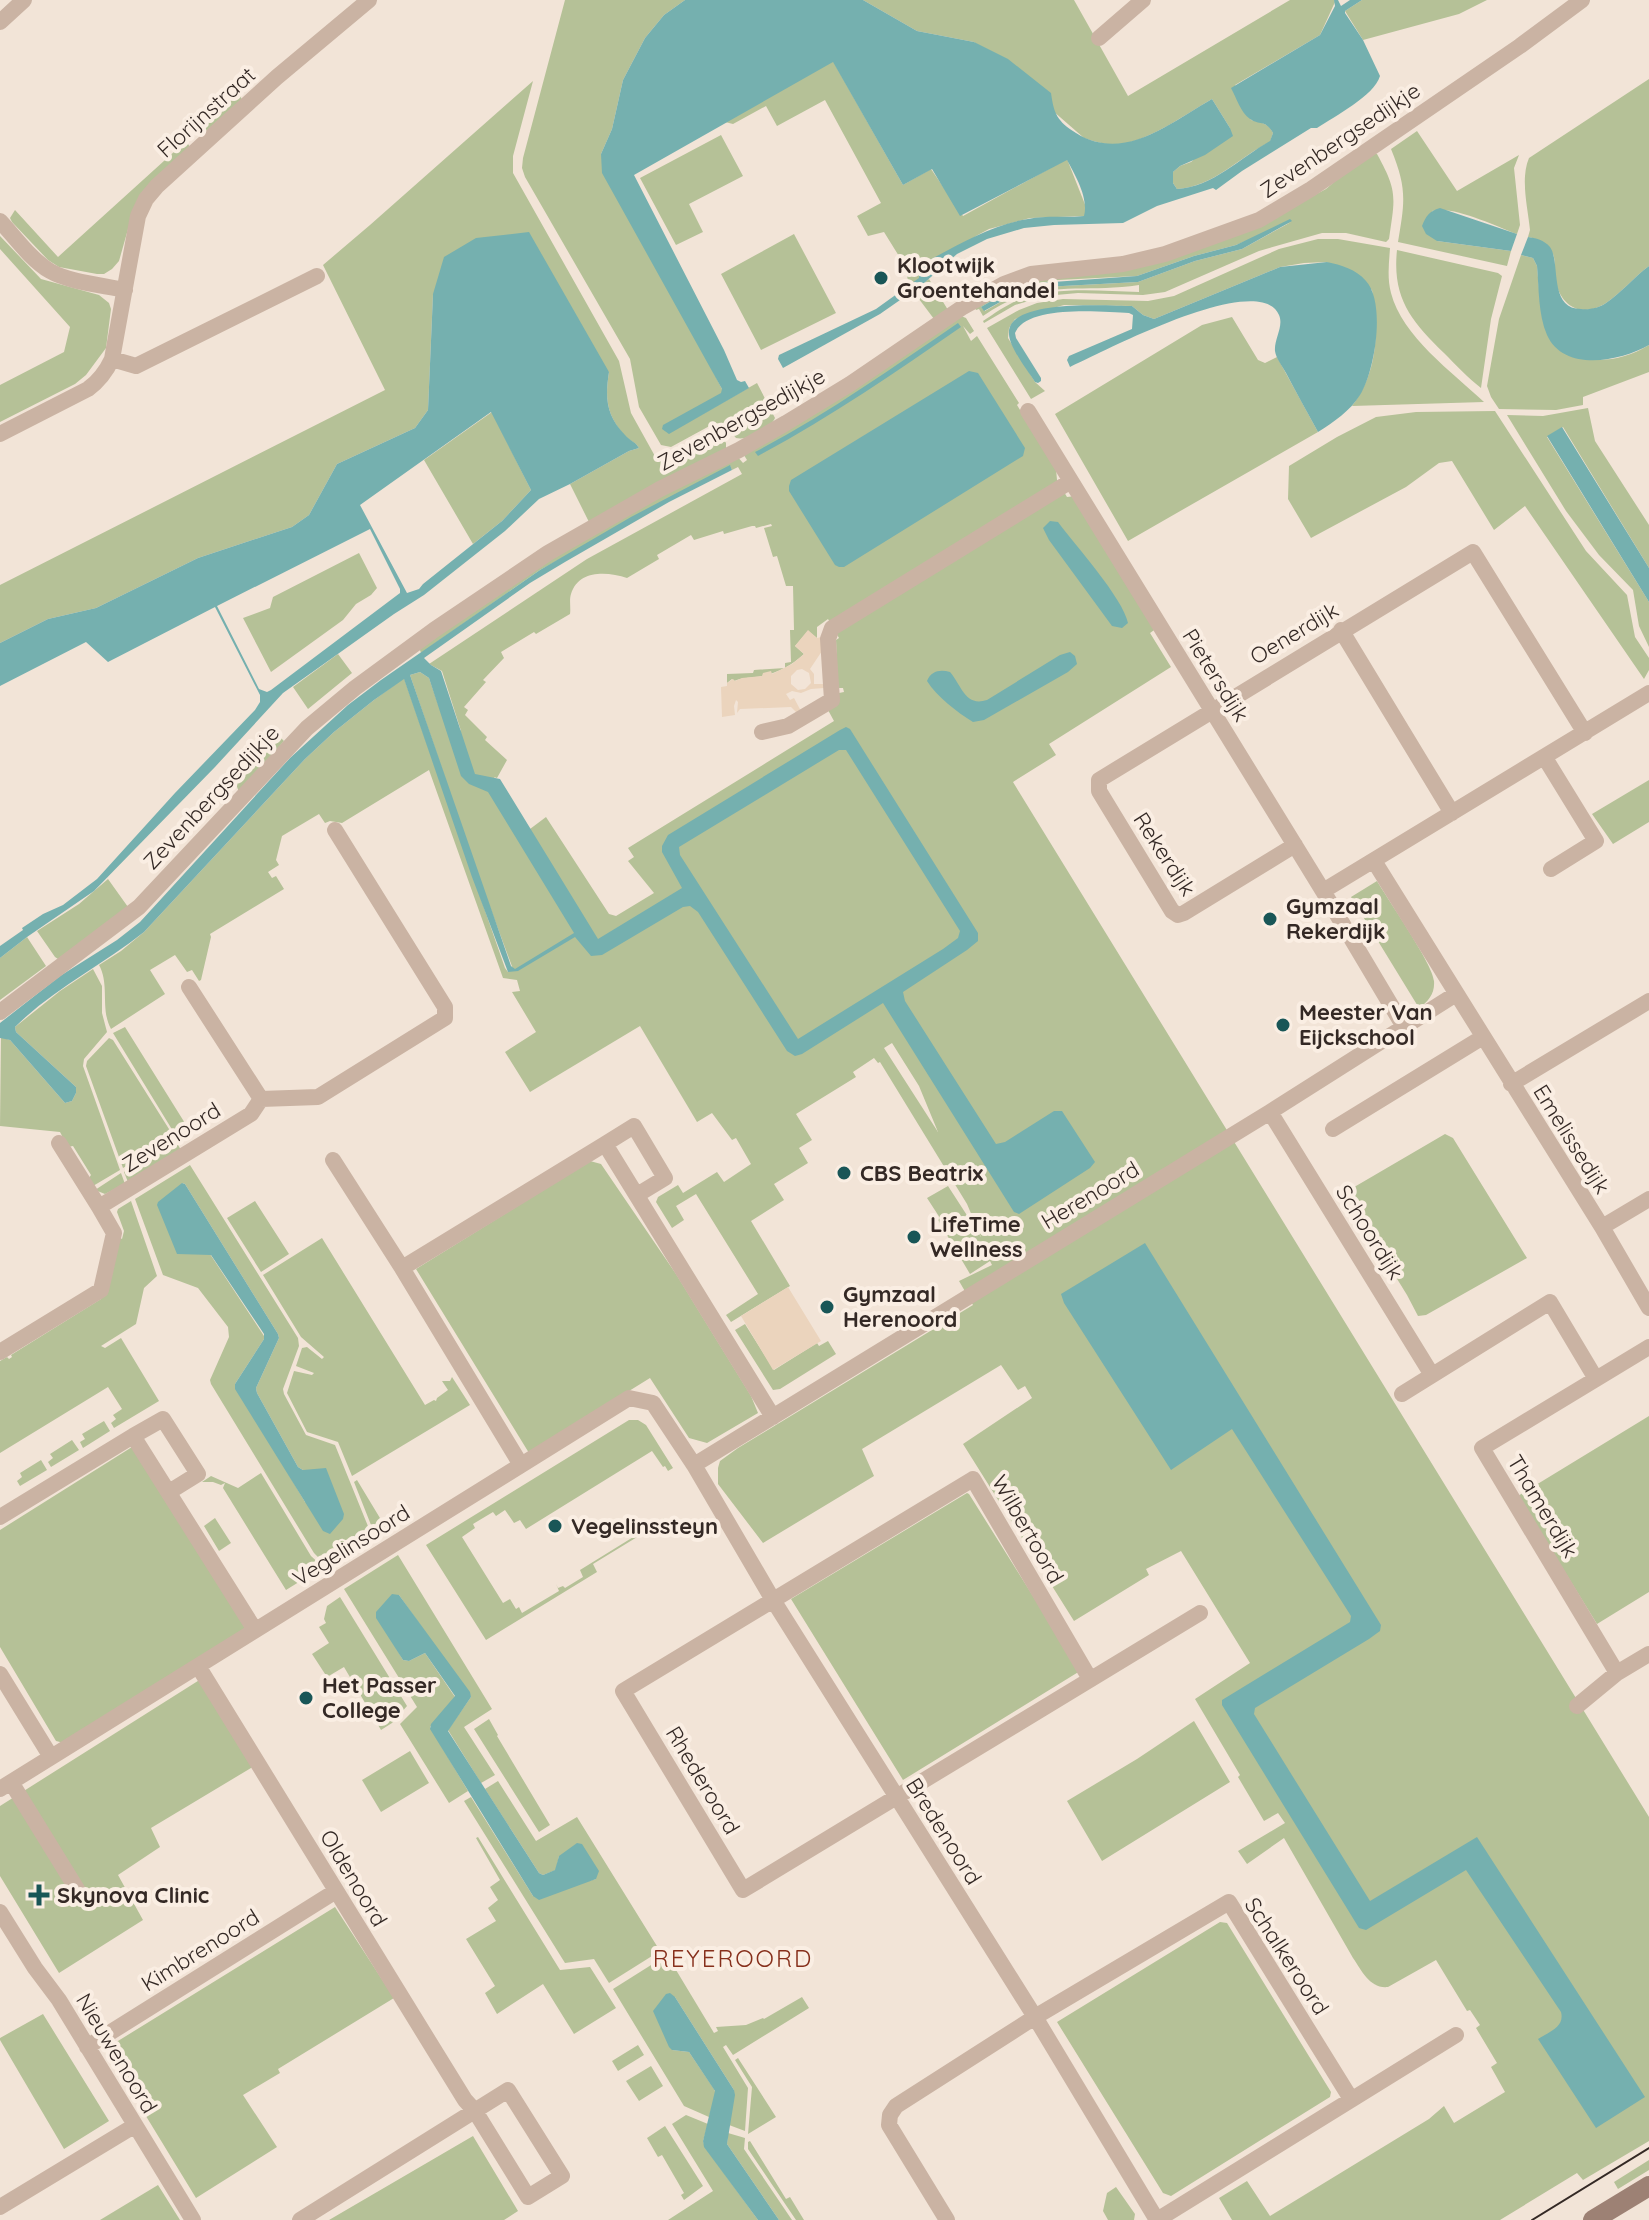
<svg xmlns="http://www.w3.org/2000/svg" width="1649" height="2220" viewBox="0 0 1649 2220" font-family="Quicksand,sans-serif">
<rect width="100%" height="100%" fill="#f2e4d7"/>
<path fill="#b5c197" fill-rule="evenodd" d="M565,0H685L664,15L645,38L623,80L612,129L601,154L722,389V393L669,433L757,383L775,418C770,429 748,441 736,438L726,426L715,423L671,447L661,445L639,407L630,359L525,177L522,168L523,158Z
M863,0H1074L1128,96L1290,0H1334L1335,2L1320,35L1235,85L1251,120C1261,122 1269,124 1273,133L1270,142C1240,156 1214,187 1177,189L1173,183V172L1180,166L1191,162L1230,128L1212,99C1188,113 1148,141 1121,144C1109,146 1096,142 1084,138L974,42L917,31Z
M1362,0H1487L1459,14L1363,40L1345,11Z
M833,61L903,185L931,169L963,216L1067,159L1086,207L1085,216L1030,218L989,229L976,236L910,286L902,261L884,232L868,236L857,216L881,203L825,100L777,126L766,106L733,124L725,122Z
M1649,79V266C1634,277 1621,293 1606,303C1581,319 1560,306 1555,279C1554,271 1556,261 1553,254C1547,243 1538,239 1528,237L1530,230C1528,208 1520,179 1529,158Z
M533,81L513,156V173L619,361L631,413L656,458L661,460H670L717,434L721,435L726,443V449L589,522L570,484L629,451L639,448C635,441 629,441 624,435C606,414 605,398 609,372L433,294L428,410L415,428L337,464L309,515L292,527L198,558L96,608L48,619L0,643V585L385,390L323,265L370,225Z
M239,93L242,100L205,132L199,130Z
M1417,131L1457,191L1519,155L1514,168L1520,225L1517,234C1495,226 1453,205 1432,211L1437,241L1511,251L1507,266L1398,242C1405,201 1407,188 1391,149Z
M721,135L743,176L689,204L703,232L676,245L640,178Z
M186,141L190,147L134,208L119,261L112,269L104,274H97L59,267L48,260L12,222L10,218L15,210L58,257Z
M1373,154H1377C1398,192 1395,197 1389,239L1386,242L1346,233H1322L1259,251L1165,292L1143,295L1078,293L1045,296L1015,305L984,323L983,321C995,313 1007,304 1021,299C1058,286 1101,291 1139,292V285C1080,294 1038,277 983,316L979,309L976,310L974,306L1007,288L1264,222L1326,189L1349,169ZM1291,222L1242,249L1195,261L1138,282L1044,287L1011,296L985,311L981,307L1007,292L1029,285L1058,280L1137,276L1194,256L1236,245Z
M794,234L836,313L761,350L721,274Z
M0,236L41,279L99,295L109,303L111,309L106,348L86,375L75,384L0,422V385L64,352L70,327L0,249Z
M1318,239H1338L1390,248C1389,263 1387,278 1391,293C1402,336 1452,372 1484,402L1352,406C1378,372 1379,331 1372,290L1327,262L1304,263L1280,267L1154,319L1143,315L1132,306L1064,305L1015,319L1009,328L1008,338L1035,382L1045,391L1031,399L987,328L1019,310L1037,303L1063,299L1148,301L1174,296L1279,249Z
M1397,250L1498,273L1502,276L1491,319L1481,388C1468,378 1456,365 1444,353C1411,321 1392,298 1397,250Z
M1521,255L1533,258L1537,266L1540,301L1586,359C1609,362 1629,357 1649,345V372L1583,397V405L1556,410L1499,409L1491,397L1487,386L1499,319Z
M929,279L948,310L934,319L913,291Z
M961,316L966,318L974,331L970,334L963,326L971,341L977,336L1019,403L1017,405L1056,469L1057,480L1067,497L1075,496L1157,628L1150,633L1171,667L1049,744L1056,755L1013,782L1649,1817V2141L1583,2180L1577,2173L1500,2220H1232L1219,2198L1247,2181L1270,2216L1429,2119L1444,2106L1454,2123L1505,2092L1491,2067L1497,2063L1476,2028L1480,2025L1470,2010L1467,2011L1436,1960L1388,1987C1370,1989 1362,1971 1353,1958L1284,1838L1247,1864L1238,1851L1285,1823L1278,1813L1264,1821L1238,1777L1240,1775L1195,1699L1250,1663L1181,1551L1146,1569L1149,1575L1074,1621L963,1444L1032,1398L1025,1386L1018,1390L1001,1365L862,1449L874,1476L763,1543L718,1484V1468L720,1461L738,1448L973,1305L959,1281L992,1265L990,1261L970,1274L938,1220L940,1218L927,1198L948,1186L981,1237L967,1204L880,1062L878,1063L874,1058L853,1072L856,1077L796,1114L812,1140L799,1148L808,1163L774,1184L784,1200L751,1221L790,1286L731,1322L726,1315L758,1294L696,1194L676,1206L684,1220L672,1228L656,1202L658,1197L678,1185L683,1193L717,1172L724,1182L751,1164L736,1138L732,1140L712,1113L697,1122L640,1026L530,1092L505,1052L536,1032L512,992L520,991L517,980L503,978L429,770L342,823L330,821L325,823L319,814L282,836L276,860L279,865L268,872L272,878L276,876L284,889L210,934L211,937L201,980L199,981L192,970L187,972L175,955L150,970L165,994L111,1029C100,1009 110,985 99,965L121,951L144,932L305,759L334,732L374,700L404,678L505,968L508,972L513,969L478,875L410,675L420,672L429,678L438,704L461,731L442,671L429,664L587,559L742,474L738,467L732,470L730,466L540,570L421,653L419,647L560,551L736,455L743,463L747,460L742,452ZM771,524L772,526L764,528L773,557L777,556L786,586H793L794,630H790L791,662L785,663V668L754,670L753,673L727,674V683L732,679L734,681C744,677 752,678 762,676C778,673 792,665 804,654L795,646L808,631L817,638V627L828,619L839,638L836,640L838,688H843L844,692L839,693L828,710L834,721L628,848L634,857L628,861L654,893L616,916L609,914L546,817L530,829L494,777L497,778L507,760L485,740L487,737L465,715L468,710L464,707L486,682L483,680L504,658L501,652L534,632L536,634L570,614C571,608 569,600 571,594C579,569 608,572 627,578L659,559L657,555L691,535L694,540L723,531L724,534L752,526H755L756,528ZM892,1043L919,1086L938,1132L884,1048Z
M1232,317L1258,360L1265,363L1277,357L1318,432L1128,541L1055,414L1202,325Z
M1588,408L1595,441L1649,525V568L1563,427L1547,437L1649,602V647L1639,626L1633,590L1599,555L1566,511L1507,415L1543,416Z
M1495,411L1586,551L1627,595L1635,637L1649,658V670L1644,679L1525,506L1494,530L1452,461L1439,463L1406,487L1311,538L1288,499L1289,466L1337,437L1376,417L1416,412Z
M492,412L531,490L502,521L473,544L424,460Z
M359,553L377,588L371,595L356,604L343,620L271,672L243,618L270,608L273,597Z
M338,654L352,673L308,709L293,687Z
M271,728L284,741L239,792L231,771Z
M1649,780V822L1613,844L1592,814Z
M108,879L128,907L58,959L55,957L37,931L79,904Z
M1377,881C1388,900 1433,964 1434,981C1435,993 1429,1001 1419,1008L1351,897Z
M27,937L46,966L0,1000V958Z
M93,969L102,986V1013L107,1032L84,1059L83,1066L120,1170L93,1186L89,1178L91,1175L73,1146L68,1147L60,1132L0,1126L1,1037L10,1040L65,1103L72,1101L76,1093V1087L16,1032L15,1027L60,991Z
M125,1027L188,1128L176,1136L113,1033Z
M109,1038L113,1040L174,1137L123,1168L86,1066L87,1061Z
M1445,1134L1453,1138L1527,1258L1426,1315L1418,1316L1407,1295L1344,1193Z
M175,1140L181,1150L128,1182L124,1172Z
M590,1161L601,1164L676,1274L751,1396L758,1413L707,1443L689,1438L650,1378L529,1453L416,1269Z
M190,1165L298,1338L299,1346L283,1389L284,1394L306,1435L335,1445L372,1536L326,1565L314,1553L211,1384L210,1380L229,1337L228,1327L198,1288L163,1275L135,1199ZM182,1183L185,1184L278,1334L279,1338L256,1388L257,1393L298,1467L303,1470L305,1502L235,1384L264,1339V1336L210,1254Z
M121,1173L125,1184L105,1194L95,1190Z
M131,1201L157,1276L144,1288L136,1324L101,1346L105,1348L121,1338L159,1401L114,1428L111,1423L116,1419L113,1415L122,1409L108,1387L0,1453V1361L7,1357L9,1359L12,1357L11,1355L101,1299L119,1237L122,1239L124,1231L117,1212L118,1209Z
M255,1201L289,1254L261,1272L227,1218Z
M322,1238L425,1405L434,1400L436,1401L437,1398L448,1390L442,1381H450L452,1377L470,1405L352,1476L338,1442L307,1432L287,1393L294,1371L312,1375L314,1373L296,1366L302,1348L307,1347L322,1359L324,1357L301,1337L263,1275Z
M745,1324L774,1370L817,1343L819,1346L828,1341L836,1354L780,1389L773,1390L735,1330Z
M1649,1416V1592L1597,1624L1518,1496Z
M629,1420H638L646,1425L673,1468L668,1471L665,1466L663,1467L652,1451L526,1529L520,1520L514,1523L505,1510L496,1516L493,1512L473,1524L475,1528L462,1537L503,1603L510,1599L516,1609L519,1607L522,1613L559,1591L556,1584L558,1588L563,1586L565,1588L583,1577L580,1570L664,1518L665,1520L593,1564L597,1572L486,1640L426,1545Z
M104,1421L110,1431L83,1448L80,1442L85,1439L82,1434Z
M72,1440L79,1450L51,1467L48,1462L53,1458L50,1454Z
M132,1447L247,1629L64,1743L56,1741L0,1647V1530Z
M41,1460L47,1470L20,1486L17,1481L22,1477L20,1473Z
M261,1473L311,1556L323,1567L286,1590L223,1488L225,1483L221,1485L213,1482H202L211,1476L238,1488Z
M357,1480L386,1528L375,1535L354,1482Z
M967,1493L969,1494L1080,1671L903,1780L791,1599Z
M215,1518L231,1543L219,1551L204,1526Z
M398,1555L492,1709L464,1727L495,1775L481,1783L448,1730L471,1697L399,1595L376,1614L403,1660L409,1661L425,1653L455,1697L430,1727L468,1791L449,1803L400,1724L417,1707L344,1589Z
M340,1597L407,1706L392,1723L381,1730L344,1667L327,1677L312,1654L329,1643L319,1627L326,1623L324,1619L327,1606Z
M201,1679L256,1765L151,1828L160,1847L118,1875L143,1920L59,1973L0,1876V1806Z
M489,1719L498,1735L497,1736L550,1825L539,1832L474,1729Z
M1194,1721L1230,1782L1102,1861L1067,1801L1137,1759Z
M410,1751L429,1783L381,1812L362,1780Z
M498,1781L536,1841L577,1817L660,1951L609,1983L594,1959L565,1963L464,1801L471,1797L533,1896L596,1879L559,1856L556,1870L543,1875L539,1873L485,1789Z
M478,1837L560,1970L590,1967L616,2008L574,2034L543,1984L497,2014L485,1993L495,1986L466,1939L496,1921L488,1908L498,1900L490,1887L500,1880L476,1838Z
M335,1907L394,1998L278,2069L280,2073L243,2095L277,2147L196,2198L105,2049Z
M1220,1922L1227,1923L1331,2092L1330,2097L1171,2196L1163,2193L1057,2022Z
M667,1955L714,2033L718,2031L716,2027L746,2025L763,2018L764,2019L802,1997L809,2008L733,2055L726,2045L723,2047L748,2088L745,2131L729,2125L734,2090L675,1997L672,2050L689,2052L714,2089L716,2094L709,2117L684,2106L613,1989Z
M43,2014L109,2121L64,2149L0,2040V2038Z
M638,2045L644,2055L618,2071L612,2061Z
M738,2058L776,2117L748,2134L752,2087L735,2060Z
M651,2066L663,2086L639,2101L626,2081Z
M686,2115L708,2124L703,2141L705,2147L758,2220H668L713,2191L672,2124Z
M665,2126L703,2186L684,2200L681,2195L684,2193L662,2155L658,2157L647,2138Z
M728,2133L745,2138L744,2149L792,2220H779L727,2144Z
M473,2136L518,2211L504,2220H329Z
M750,2141L786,2199L790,2197L804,2220H796L748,2149V2142Z
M1649,2160V2170L1618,2189L1614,2182Z
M158,2185L180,2220H100Z
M1116,2187L1135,2214L1134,2220H1108L1103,2211L1107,2193Z"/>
<path fill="#ebd4bd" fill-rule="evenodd" d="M808,630L817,638L821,637L822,651L810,669L814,674V684H824V688L811,689L801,693L792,691L786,694L790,700L794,698L802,713L799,715L791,707L740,709L737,713L738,702L736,700L734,706L735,715L722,717L721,687L727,686V683L733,679L735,681L742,678L762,676L763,673L771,671L772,674L792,664L804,654L795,646ZM802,669L809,673L811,683L805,689L798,690L791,684V676L797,670Z
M788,1287L821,1341L773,1370L741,1316Z"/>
<path fill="#75b0af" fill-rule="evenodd" d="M685,0H863L917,31L974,42L1008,59L1051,93C1054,114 1057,121 1076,133C1124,163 1170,123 1212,99L1230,128L1233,136L1205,155L1180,166L1173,172V183L1177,189C1213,187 1241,157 1270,141L1273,133C1265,119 1260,126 1250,119C1241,113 1236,97 1231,88L1320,35L1335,6L1334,0H1338L1341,6L1350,0H1362L1345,11V13L1363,40L1380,76C1374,96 1335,116 1317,128H1311L1242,171L1216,190L1213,188L1157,206L1123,223L1054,225L1024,228L987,239L957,254L923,284L880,314L783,368L778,359L779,355L876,309L919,278L920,265C955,247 989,225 1028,219C1047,215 1065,218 1084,216C1089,198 1075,175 1067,160L960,216L932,169L903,185L833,62L634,175L724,350L737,380L741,382L745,381L749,388L669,434L662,429L663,425L721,393L722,389L602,173L601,154L612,129L623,80L645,38L664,15Z
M1440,208L1517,234L1511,251L1437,241L1426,234L1422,226C1426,216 1429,211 1440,208Z
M1290,219L1292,221L1242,249L1195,261L1138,282L1044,287L1011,296L984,311L981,307L1007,292L1039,283L1137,276L1194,256L1236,245Z
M529,232L609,372C605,398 606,415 625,435C630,441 635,441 639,448L629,451L570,484L539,499L505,531L424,595L394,614L283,693L215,767L94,891L27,937L0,958V946L23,930L22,928L43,914L63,905L97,879L175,793L255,710L260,702V695L215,607L108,662L86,642L0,686V643L48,619L96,608L198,558L292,527L309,515L337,464L415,428L428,410L433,294L444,257L476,238ZM491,412L531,490L502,521L423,584L419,589L407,593L360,505ZM370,529L400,589V593L271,690L267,692L259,689L217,606Z
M1528,237C1536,238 1544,240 1550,247C1561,262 1548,309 1581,309C1589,310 1599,308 1606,303C1621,293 1634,277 1649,266V345C1621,361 1564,373 1547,335C1538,314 1539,288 1537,266L1533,258L1521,255Z
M1327,262C1341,265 1356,269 1366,281C1386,303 1375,371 1360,395C1350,411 1334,422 1318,432C1307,412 1296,392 1286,373C1282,366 1276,358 1275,351C1274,339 1284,326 1279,315C1259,269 1101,353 1070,367L1067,360L1069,356L1132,329L1133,315L1129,313C1103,312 1027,304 1015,333L1016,338L1041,378V381L1038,383L1035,382C1028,371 1009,347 1009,334C1006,298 1110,306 1132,306L1143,315L1154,319L1280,267Z
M958,323L961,327C895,373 829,418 758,456L755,452C826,415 892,368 958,323Z
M969,371L978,373L1025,448L1023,456L844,567H839L835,565L789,491V486L791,480Z
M1562,427L1649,568V602L1547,436Z
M730,465L732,470L669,502L565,562L530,583L424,658L431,665L441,671L475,774L500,779L598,939L682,888L662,852V846L668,835L840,730L846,727L850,729L978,933V941L967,950L903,992L905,1001L996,1144L1005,1142L1054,1111H1062L1095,1162L1090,1168L1019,1214L1014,1212L883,1003L802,1054L795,1056L787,1051L698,912L690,906L683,907L602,955L591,956L575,937L518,971L508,972L472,877L404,679L374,700L334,732L305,759L144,932C103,965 53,989 15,1027L16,1032L76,1087V1093L72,1101L65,1103L10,1040L0,1038V1023L60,976L117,940L140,922L290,758L348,705L381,680L540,570L631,517ZM420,672L429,678L461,776L469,784L488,792L574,933L515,969L511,966L410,675ZM839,750H846L960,931L958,938L943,949L798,1039L680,855L679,847Z
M1050,521L1058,522C1075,545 1123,598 1128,623L1122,628L1112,626L1049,540L1043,528Z
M1070,652L1075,656L1077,664L1068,672L984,720L973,722C957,712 937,697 927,681C931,671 940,669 950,672C962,686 965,707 987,700L1060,655Z
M182,1183L185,1184L278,1334L279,1338L256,1388L257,1393L298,1467L303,1470L326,1468L344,1514L343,1519L330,1534L323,1531L235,1389V1384L264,1339V1334L211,1255L177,1254L157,1205L158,1202Z
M1145,1243L1381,1625L1380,1631L1369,1639L1255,1708L1254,1714L1370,1901L1477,1837L1645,2097L1596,2128L1538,2039C1549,2032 1565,2027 1561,2012L1466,1870L1366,1930L1359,1928L1222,1705V1700L1350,1622L1351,1616L1232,1429L1171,1470L1064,1303L1061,1294Z
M392,1594L399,1595L470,1692L471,1697L448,1731L539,1873L543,1875L555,1870L559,1856L577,1843L582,1844L599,1871L596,1879L539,1900L533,1896L430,1729L431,1724L455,1696L425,1653L409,1661L403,1660L376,1618V1612Z
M670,1993L675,1997L734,2090L735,2095L727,2144L779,2220H758L704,2147L703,2141L715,2091L689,2052L672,2050L669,2047L653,2011L666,1994Z"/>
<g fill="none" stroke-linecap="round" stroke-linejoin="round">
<path stroke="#cab3a3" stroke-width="16" d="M0,22L24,0
M1099,38L1143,0
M0,221C15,237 30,259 50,271C69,282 102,285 125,290
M112,359L136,366L317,276
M1028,411L1323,891L1404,1027
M0,434L88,389C99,381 106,372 112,359L138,216L146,199L157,186L277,77L369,0
M1341,630L1452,813
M762,732L788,726L832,700L828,639L832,628L1071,481
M1545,758L1596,841L1551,869
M1295,845L1184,913L1178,915L1172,911L1099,791V780L1473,552L1585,733
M1374,861L1602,1227L1649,1308
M1323,891L1649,693
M189,987L261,1099
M0,1012L139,907L307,728L355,688L434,630L548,553L660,489L739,450L786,423L850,384L963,307L1004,284L1031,274L1123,264L1165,254L1259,220L1311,189L1520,46L1582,0
M1511,1084L1649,1001
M1270,1112L1432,1375
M1333,1129L1483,1037
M59,1143L99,1207
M605,1144L634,1126L665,1178L637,1195
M333,1160L402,1268L521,1465
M1602,1227L1649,1199
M402,1268L605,1144L773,1417
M0,1352L101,1290L114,1233L99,1207L251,1114L261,1099L318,1097L445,1018V1007L335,830
M1402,1394L1550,1302L1596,1379
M133,1436L163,1419L198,1474L169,1492
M694,1465L1270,1112L1456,994
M0,1517L133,1436L255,1630
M198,1666L436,2053L465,2100L475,2111L528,2197L562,2176L508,2090L300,2220
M1617,1673L1482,1448L1649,1347
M0,1674L51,1757
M1090,1679L973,1479L623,1691L743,1890L1200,1613
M1577,1706L1617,1673L1649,1654
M11,1782L83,1899
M0,1789L629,1398L653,1403L694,1465L773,1600L1035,2017L1157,2220
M0,1912L35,1968L59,2000L193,2220
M87,2047L336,1891
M0,2207L134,2126
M947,2220L889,2125L890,2115L896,2106L1035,2017L1229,1902L1351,2099
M1157,2220L1456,2035"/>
<path stroke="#9d8174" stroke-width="20" d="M1593,2220L1649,2186"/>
<path stroke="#342925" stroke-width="2" d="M1532,2220L1649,2148"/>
</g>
<g fill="#195657" stroke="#faeee3" stroke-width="3">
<circle cx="881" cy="278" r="8"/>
<circle cx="1270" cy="919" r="8"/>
<circle cx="1283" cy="1025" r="8"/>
<circle cx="844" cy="1173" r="8"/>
<circle cx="914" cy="1237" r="8"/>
<circle cx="827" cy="1307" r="8"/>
<circle cx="555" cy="1526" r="8"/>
<circle cx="306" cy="1698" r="8"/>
<path d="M35 1883h8v8h8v8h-8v8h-8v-8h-8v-8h8z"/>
</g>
<g text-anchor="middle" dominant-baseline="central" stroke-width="8" stroke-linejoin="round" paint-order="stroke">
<g font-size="22" fill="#342925" stroke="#faeee3">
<text transform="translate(206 112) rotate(-42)">Florijnstraat</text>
<text transform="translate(1340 140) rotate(-34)">Zevenbergsedijkje</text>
<text transform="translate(741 419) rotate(-29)">Zevenbergsedijkje</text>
<text transform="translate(1294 633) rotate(-31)">Oenerdijk</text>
<text transform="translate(1216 675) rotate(58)">Pietersdijk</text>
<text transform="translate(211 797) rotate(-47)">Zevenbergsedijkje</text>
<text transform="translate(1165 854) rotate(57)">Rekerdijk</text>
<text transform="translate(171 1137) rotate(-32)">Zevenoord</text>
<text transform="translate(1572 1139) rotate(58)">Emelissedijk</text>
<text transform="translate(1090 1195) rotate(-31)">Herenoord</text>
<text transform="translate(1370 1232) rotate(58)">Schoordijk</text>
<text transform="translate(1543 1506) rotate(59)">Thamerdijk</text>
<text transform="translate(1028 1529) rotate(60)">Wilbertoord</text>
<text transform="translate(351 1545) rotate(-32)">Vegelinsoord</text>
<text transform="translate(703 1780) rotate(59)">Rhederoord</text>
<text transform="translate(944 1831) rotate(58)">Bredenoord</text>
<text transform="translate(354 1878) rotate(59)">Oldenoord</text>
<text transform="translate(200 1950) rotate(-32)">Kimbrenoord</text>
<text transform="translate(1287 1956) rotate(57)">Schalkeroord</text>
<text transform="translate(117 2053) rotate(59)">Nieuwenoord</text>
</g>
<g font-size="22" font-weight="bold" fill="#342925" stroke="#faeee3" text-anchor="start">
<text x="897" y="265">Klootwijk<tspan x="897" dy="25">Groentehandel</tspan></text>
<text x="1286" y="906">Gymzaal<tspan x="1286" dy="25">Rekerdijk</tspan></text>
<text x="1299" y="1012">Meester Van<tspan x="1299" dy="25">Eijckschool</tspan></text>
<text x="860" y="1173">CBS Beatrix</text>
<text x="930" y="1224">LifeTime<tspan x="930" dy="25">Wellness</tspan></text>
<text x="843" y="1294">Gymzaal<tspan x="843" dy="25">Herenoord</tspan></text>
<text x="571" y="1526">Vegelinssteyn</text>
<text x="322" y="1685">Het Passer<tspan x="322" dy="25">College</tspan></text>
<text x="57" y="1895">Skynova Clinic</text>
</g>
<g font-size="24" letter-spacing="2" fill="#862f1b" stroke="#faeee3">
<text x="733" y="1958">REYEROORD</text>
</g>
</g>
</svg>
